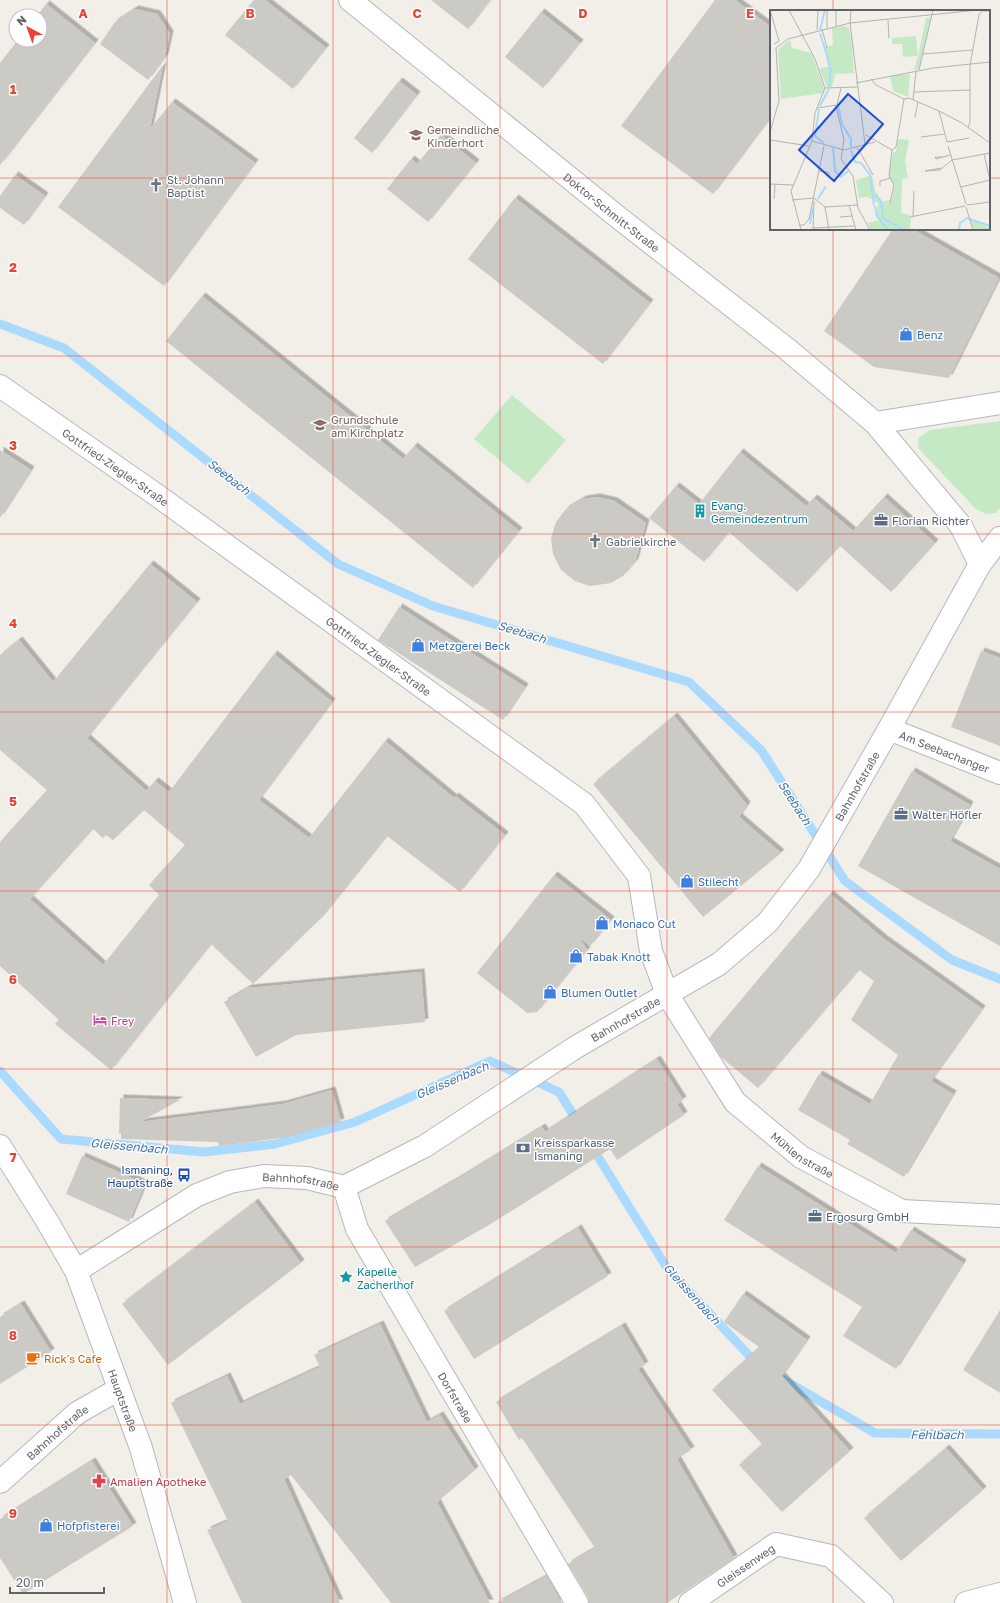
<svg xmlns="http://www.w3.org/2000/svg" width="1000" height="1603" viewBox="0 0 1000 1603" font-family="'Golos Text',sans-serif">
<defs>
<filter id="shadow"><feDropShadow dx="3.5" dy="-3.5" stdDeviation="0" flood-color="#0004"/></filter>
</defs>
<rect width="100%" height="100%" fill="#f1efe8"/>
<path fill="#c5e8c5" d="M512,395L566,440L528,484L474,439Z
M1000,421V508L996,513L986,514L976,509L919,449L918,438L930,430Z"/>
<g fill="none" stroke-linecap="round" stroke-linejoin="round">
<path stroke="#aadaff" stroke-width="9" d="M0,324L64,348L338,564L433,606L689,682L761,750L845,881L952,960L1000,979
M0,1071L61,1139L204,1152L275,1144L355,1122L490,1061L559,1092L579,1124
M592,1147L667,1268L758,1365
M777,1376L875,1433L1000,1434"/>
</g>
<path fill="#cccac5" fill-rule="evenodd" filter="url(#shadow)" d="M254,0H265L326,48L293,89L225,35Z
M431,0H490L468,29Z
M715,0H735L771,27V117L713,194L621,126Z
M46,4L95,43L0,165V63L18,40H40V16H37Z
M135,9L157,14L170,34L165,57L148,80L100,44L115,22Z
M541,12L580,43L543,88L505,57Z
M163,65L150,129L172,102L255,163L164,286L58,207Z
M399,81L417,95L372,153L354,138Z
M441,135L476,163L428,222L387,189L411,159L417,164Z
M15,175L45,196L24,225L0,208V196Z
M515,198L650,303L603,364L468,259Z
M893,229H912L999,278L949,378L874,367L824,331Z
M202,296L403,459L414,446L519,531L473,588L166,341Z
M0,450L31,470L0,518Z
M740,452L806,506L814,498L853,531L884,497L935,543L891,592L840,546L797,592L729,532L704,562L649,518L676,486L699,504Z
M597,497L614,501L646,523L635,562L623,576L611,583L590,586L575,581L561,570L553,554L551,538L556,522L566,509L583,499Z
M150,564L197,602L87,738L146,791L155,781L169,792L274,654L332,702L259,800L309,838L385,741L454,798L455,796L505,835L460,892L387,836L322,917L253,984L211,944L111,1070L55,1024L59,1020L0,966V842L47,790L0,750V655L19,640L53,682ZM144,810L185,845L149,885L159,895L103,965L30,899L93,829L103,838L106,835L113,840Z
M399,607L525,687L503,720L378,640Z
M981,651L1000,658V746L951,727Z
M674,716L747,805L739,817L781,853L703,917L593,784Z
M912,771L970,805L950,841L1000,869V946L858,866Z
M554,875L611,920L590,946L578,936L587,950L537,1012L527,1013L477,973Z
M830,894L884,939L982,1009L931,1081L953,1094L904,1177L847,1144L850,1140L798,1110L819,1074L870,1104L898,1055L851,1020L874,981L859,970L758,1088L721,1057L709,1038Z
M421,972L425,1022L296,1035L256,1057L224,1002L248,988Z
M657,1059L683,1100L677,1104L684,1115L617,1160L610,1149L489,1225L415,1267L385,1221L459,1178L542,1127L545,1132Z
M332,1090L341,1122L288,1137L219,1146L218,1142L121,1139V1133L119,1134L120,1098L180,1100L140,1122L283,1104Z
M82,1156L145,1184L129,1222L66,1194Z
M758,1166L896,1253L911,1230L963,1263L896,1369L843,1336L862,1307L724,1220Z
M255,1202L301,1263L168,1365L122,1304Z
M578,1228L608,1276L474,1359L444,1311Z
M743,1294L807,1340L782,1376L850,1451L782,1512L739,1465L762,1444L712,1390L759,1347L724,1322Z
M21,1304L51,1352L0,1384V1317Z
M1000,1310V1393L963,1370Z
M380,1324L427,1422L440,1415L475,1470L437,1502L490,1603H391L291,1475L284,1479L340,1603H242L207,1530L228,1521L171,1403L227,1376L240,1404L320,1367L314,1355Z
M622,1326L645,1365L638,1369L691,1450L677,1459L734,1558L667,1603H589L588,1597L568,1564L595,1548L522,1438L519,1440L496,1402Z
M946,1448L983,1490L901,1561L864,1518Z
M92,1461L133,1526L23,1594L0,1558V1519Z
M547,1576L562,1603H497Z"/>
<g fill="none" stroke-linecap="round" stroke-linejoin="round">
<g stroke="#b5b8bc" stroke-width="24">
<g id="street">
<path id="s1" d="M350,0L619,218L787,349L875,423L961,526L980,564"/>
<path id="s2" d="M0,386L158,496L584,804L639,876L651,951L667,994L735,1102L801,1157L902,1211L1000,1216"/>
<path d="M875,423L1000,403"/>
<path id="s3" d="M889,729L1000,773"/>
<path id="s4" d="M0,1146L47,1221L76,1271L141,1448L185,1603"/>
<path id="s5" d="M344,1187L357,1229L577,1603"/>
<path id="s6" d="M76,1271L197,1195L230,1182L264,1176L307,1178L344,1187L425,1146L576,1047L719,964L768,922L809,869L889,729L980,564L1000,538"/>
<path id="s7" d="M0,1482L77,1413L119,1389"/>
<path id="s8" d="M690,1603L776,1544L831,1556L882,1603"/>
<path d="M966,1603L1000,1594"/>
</g>
</g>
<use href="#street" stroke="#fff" stroke-width="22"/>
</g>
<path fill="none" stroke="#ea4335" stroke-width="1" stroke-opacity="0.55" d="M167,0V1603M333,0V1603M500,0V1603M667,0V1603M833,0V11M0,178H771M989,178H1000M833,229V1603M0,356H1000M0,534H1000M0,712H1000M0,891H1000M0,1069H1000M0,1247H1000M0,1425H1000"/>
<defs>
<g id="school-bare" transform="scale(1.08)"><path d="M0-5L7-2L0 1L-7-2ZM-4 1L0 2.5L4 1V4Q0 6-4 4Z" fill="#8d6e63" stroke="#fff" stroke-width="2.5" paint-order="stroke"/></g>
<g id="church-bare" transform="scale(1.08)"><path d="M-1.2-6h2.4v3.5h3.3v2.4h-3.3V6h-2.4V-.1h-3.3v-2.4h3.3Z" fill="#6b7280" stroke="#fff" stroke-width="2.5" paint-order="stroke"/></g>
<g id="shop-bare" transform="scale(1.08)"><path d="M-5-2.5h2.3a2.7 3.5 0 0 1 5.4 0H5L5.5 6h-11ZM-1.5-2.5h3a1.5 2.3 0 0 0-3 0Z" fill="#3f7fe0" stroke="#fff" stroke-width="2.5" paint-order="stroke"/></g>
<g id="building-bare" transform="scale(1.08)"><path d="M-4-6H4V6H1V3H-1V6H-4ZM-2.5-4.3h1.7v1.8h-1.7ZM.8-4.3h1.7v1.8H.8ZM-2.5-1h1.7V.8h-1.7ZM.8-1h1.7V.8H.8Z" fill="#0f9aa8" stroke="#fff" stroke-width="2.5" paint-order="stroke"/></g>
<g id="office-bare" transform="scale(1.08)"><path d="M-6-3h4V-5.5h4V-3h4V5H-6ZM-1-4.5V-3h2v-1.5ZM-6 0V1H6V0Z" fill="#5c6f8a" stroke="#fff" stroke-width="2.5" paint-order="stroke"/></g>
<g id="hotel-bare" transform="scale(1.08)"><path d="M-6-4.5h1.5V1H6V5H4.5V3h-9V5H-6ZM-4 0a1.8 1.8 0 1 1 3.6 0ZM.5 0V-2.5h3Q6-2.5 6 0Z" fill="#d1479c" stroke="#fff" stroke-width="2.5" paint-order="stroke"/></g>
<g id="bank-bare" transform="scale(1.08)"><path d="M-6-4H6V4H-6ZM0-2.3a2.3 2.3 0 1 0 0 4.6a2.3 2.3 0 1 0 0-4.6Z" fill="#5c6f8a" stroke="#fff" stroke-width="2.5" paint-order="stroke"/></g>
<g id="bus-bare" transform="scale(1.08)"><path d="M-5-6H5V4H4V6H2V4H-2V6H-4V4H-5ZM-3.5-4V0h7V-4ZM-3.5 1.2v1.5H-2V1.2ZM2 1.2v1.5H3.5V1.2Z" fill="#1a4fb4" stroke="#fff" stroke-width="2.5" paint-order="stroke"/></g>
<g id="sight-bare" transform="scale(1.08)"><path d="M0-6L1.8-2.2L6-1.7L2.9 1.2L3.7 5.4L0 3.3L-3.7 5.4L-2.9 1.2L-6-1.7L-1.8-2.2Z" fill="#0f9aa8" stroke="#fff" stroke-width="2.5" paint-order="stroke"/></g>
<g id="cafe-bare" transform="scale(1.08)"><path d="M-5.5-4.5H6V0H3Q3 3.5 0 3.5H-2.5Q-5.5 3.5-5.5 0ZM3-3.2v2h1.7v-2ZM-6 4.5H4V6H-6Z" fill="#e8710a" stroke="#fff" stroke-width="2.5" paint-order="stroke"/></g>
<g id="pharmacy-bare" transform="scale(1.08)"><path d="M-2-6h4v4h4v4h-4v4h-4v-4h-4v-4h4Z" fill="#e0444e" stroke="#fff" stroke-width="2.5" paint-order="stroke"/></g>
</defs>
<g fill-rule="evenodd">
<use href="#school-bare" x="416" y="135"/>
<use href="#church-bare" x="156" y="185"/>
<use href="#shop-bare" x="906" y="334"/>
<use href="#school-bare" x="320" y="425"/>
<use href="#building-bare" x="700" y="511"/>
<use href="#office-bare" x="881" y="520"/>
<use href="#church-bare" x="595" y="541"/>
<use href="#shop-bare" x="418" y="645"/>
<use href="#office-bare" x="901" y="814"/>
<use href="#shop-bare" x="687" y="881"/>
<use href="#shop-bare" x="602" y="923"/>
<use href="#shop-bare" x="576" y="956"/>
<use href="#shop-bare" x="550" y="992"/>
<use href="#hotel-bare" x="100" y="1020"/>
<use href="#bank-bare" x="523" y="1148"/>
<use href="#bus-bare" x="184" y="1175"/>
<use href="#office-bare" x="815" y="1216"/>
<use href="#sight-bare" x="346" y="1277"/>
<use href="#cafe-bare" x="33" y="1358"/>
<use href="#pharmacy-bare" x="99" y="1481"/>
<use href="#shop-bare" x="46" y="1525"/>
</g>
<g text-anchor="middle" dominant-baseline="central" stroke-width="3" stroke-linejoin="round" paint-order="stroke">
<g font-size="11" fill="#785e54" stroke="#fff" text-anchor="start">
<text x="427" y="129">Gemeindliche<tspan x="427" dy="13">Kinderhort</tspan></text>
<text x="331" y="419">Grundschule<tspan x="331" dy="13">am Kirchplatz</tspan></text>
</g>
<g font-size="11" fill="#5b616d" stroke="#fff" text-anchor="start">
<text x="167" y="179">St. Johann<tspan x="167" dy="13">Baptist</tspan></text>
<text x="606" y="541">Gabrielkirche</text>
</g>
<g font-size="11" fill="#5f6368" stroke="#fff">
<text stroke="none"><textPath href="#s1" startOffset="337">Doktor-Schmitt-Straße</textPath></text>
<text stroke="none"><textPath href="#s2" startOffset="141">Gottfried-Ziegler-Straße</textPath></text>
<text stroke="none"><textPath href="#s2" startOffset="465">Gottfried-Ziegler-Straße</textPath></text>
<text stroke="none"><textPath href="#s3" startOffset="60">Am Seebachanger</textPath></text>
<text stroke="none"><textPath href="#s6" startOffset="958">Bahnhofstraße</textPath></text>
<text stroke="none"><textPath href="#s6" startOffset="622">Bahnhofstraße</textPath></text>
<text stroke="none"><textPath href="#s2" startOffset="1144">Mühlenstraße</textPath></text>
<text stroke="none"><textPath href="#s6" startOffset="250">Bahnhofstraße</textPath></text>
<text stroke="none"><textPath href="#s5" startOffset="239">Dorfstraße</textPath></text>
<text stroke="none"><textPath href="#s4" startOffset="284">Hauptstraße</textPath></text>
<text stroke="none"><textPath href="#s7" startOffset="76">Bahnhofstraße</textPath></text>
<text stroke="none"><textPath href="#s8" startOffset="67">Gleissenweg</textPath></text>
</g>
<g font-size="11" fill="#366cbe" stroke="#fff" text-anchor="start">
<text x="917" y="334">Benz</text>
<text x="429" y="645">Metzgerei Beck</text>
<text x="698" y="881">Stilecht</text>
<text x="613" y="923">Monaco Cut</text>
<text x="587" y="956">Tabak Knott</text>
<text x="561" y="992">Blumen Outlet</text>
<text x="57" y="1525">Hofpfisterei</text>
</g>
<g font-size="11" fill="#0d838f" stroke="#fff" text-anchor="start">
<text x="711" y="505">Evang.<tspan x="711" dy="13">Gemeindezentrum</tspan></text>
<text x="357" y="1271">Kapelle<tspan x="357" dy="13">Zacherlhof</tspan></text>
</g>
<g font-size="11" fill="#4e5e75" stroke="#fff" text-anchor="start">
<text x="892" y="520">Florian Richter</text>
<text x="912" y="814">Walter Höfler</text>
<text x="534" y="1142">Kreissparkasse<tspan x="534" dy="13">Ismaning</tspan></text>
<text x="826" y="1216">Ergosurg GmbH</text>
</g>
<g font-size="11" fill="#b23c85" stroke="#fff" text-anchor="start">
<text x="111" y="1020">Frey</text>
</g>
<g font-size="11" fill="#164399" stroke="#fff" text-anchor="end">
<text x="173" y="1169">Ismaning,<tspan x="173" dy="13">Hauptstraße</tspan></text>
</g>
<g font-size="11" fill="#c56008" stroke="#fff" text-anchor="start">
<text x="44" y="1358">Rick's Cafe</text>
</g>
<g font-size="11" fill="#be3a42" stroke="#fff" text-anchor="start">
<text x="110" y="1481">Amalien Apotheke</text>
</g>
<g font-size="12" font-style="italic" fill="#4174aa" stroke="#fff">
<text transform="translate(229 477) rotate(38)">Seebach</text>
<text transform="translate(522 632) rotate(17)">Seebach</text>
<text transform="translate(795 803) rotate(57)">Seebach</text>
<text transform="translate(452 1080) rotate(-23)">Gleissenbach</text>
<text transform="translate(129 1146) rotate(5)">Gleissenbach</text>
<text transform="translate(692 1294) rotate(48)">Gleissenbach</text>
<text x="937" y="1434">Fehlbach</text>
</g>
</g>
<g transform="translate(770 10)">
<rect width="220" height="220" fill="#f1efe8"/>
<path d="M161,7L149,59L144,60L148,46L133,47L132,34H122V28L146,26L148,46L156,8ZM74,16L79,18L82,34L84,63L65,64L62,77H57L49,58L58,57L54,37L63,35L62,18ZM20,30L22,38L41,43L54,78L53,83L11,89L8,40ZM140,64L138,87L123,81L120,66ZM128,129L139,130L135,152L138,168L132,169L131,203L141,205L139,206L141,207L140,220H101L98,213L110,210L107,205L108,193L98,187L89,188L86,170L102,165L105,181L113,192L122,189L125,175L119,166L123,142H126ZM200,209L219,218L220,220H204Z" fill="#c5e8c5"/>
<path fill="none" stroke="#aadaff" stroke-width="2" d="M50,20L55,0M50,23L61,59L59,76M68,95L72,114L81,129V137M50,96L59,79M49,99L45,126L54,133M63,138L65,161L71,167L78,161M81,140L85,152L91,153L100,165L104,195M105,185L111,192L113,208L134,220M48,189L56,176M105,196L107,206L118,220M40,214L43,198M189,220L190,213L197,208L220,216"/>
<path fill="none" stroke="#b3b3b1" stroke-width="1" d="M19,0L45,49L55,78M57,0V18M1,3L9,31L4,34M118,10L119,28M66,16V0M52,19L57,38M47,20L48,0M153,44L203,40M149,60L163,0M101,69L106,75L134,89M86,73L163,58L220,52M55,78L87,77M144,82L200,80M134,89L139,88L169,101L192,113L220,133M143,90L146,61M66,96L74,130L71,149L83,166L88,198L100,220M47,98L67,95L71,78M169,101L177,132L199,128M145,107L148,92M198,117L200,112V55L209,5L212,1H220M0,122L9,91L6,38L18,29L80,13L81,0M96,125L122,140M151,127L175,124M0,130L39,136M42,131L74,140L105,132M95,134L80,13L208,0M178,136L196,194M87,137L103,165M122,140L126,137L134,89M214,144L220,170M172,147H165L166,149L180,145M182,150L220,143M171,158L155,161L170,160L182,150M48,161L58,162L60,168L66,171M0,174L23,175M110,176V171L121,168M191,177L220,170M4,189L5,175M22,190L44,188L55,197L88,195M120,193L124,175L119,166L122,140M79,195L86,220M197,195L220,192M55,197L59,220M196,197L203,220M143,206L144,181M70,207L82,206M140,207L195,196M29,215H34L39,209L54,136M43,218L85,216M31,220L21,181L42,131L45,103L55,78M43,220L44,191"/>
<path fill="#1d4ed8" fill-opacity="0.15" stroke="#1d4ed8" stroke-width="2" d="M78,84L113,114L64,171L29,140Z"/>
<rect width="220" height="220" fill="none" stroke="#5f6368" stroke-width="2"/>
</g>
<g font-size="13" text-anchor="middle" font-weight="bold" fill="#ea4335" stroke="#fff" stroke-width="3" stroke-linejoin="round" paint-order="stroke">
<text x="83" y="18">A</text>
<text x="250" y="18">B</text>
<text x="417" y="18">C</text>
<text x="583" y="18">D</text>
<text x="750" y="18">E</text>
<text x="13" y="94">1</text>
<text x="13" y="272">2</text>
<text x="13" y="450">3</text>
<text x="13" y="628">4</text>
<text x="13" y="806">5</text>
<text x="13" y="984">6</text>
<text x="13" y="1162">7</text>
<text x="13" y="1340">8</text>
<text x="13" y="1518">9</text>
</g>
<g transform="translate(28 28) rotate(319)"><circle r="19" fill="#ffffff" stroke="#bfc1c3"/>
<path d="M0-3L7 15L0 10L-7 15Z" fill="#ea4335"/>
<text y="-6" font-size="11" font-weight="bold" text-anchor="middle" fill="#5f6368">N</text>
</g>
<path d="M10 1587v6h94v-6" fill="none" stroke="#5f6368" stroke-width="2"/>
<text x="16" y="1587" font-size="12" fill="#5f6368" stroke="#ffffff" stroke-width="3" paint-order="stroke">20 m</text>
</svg>
